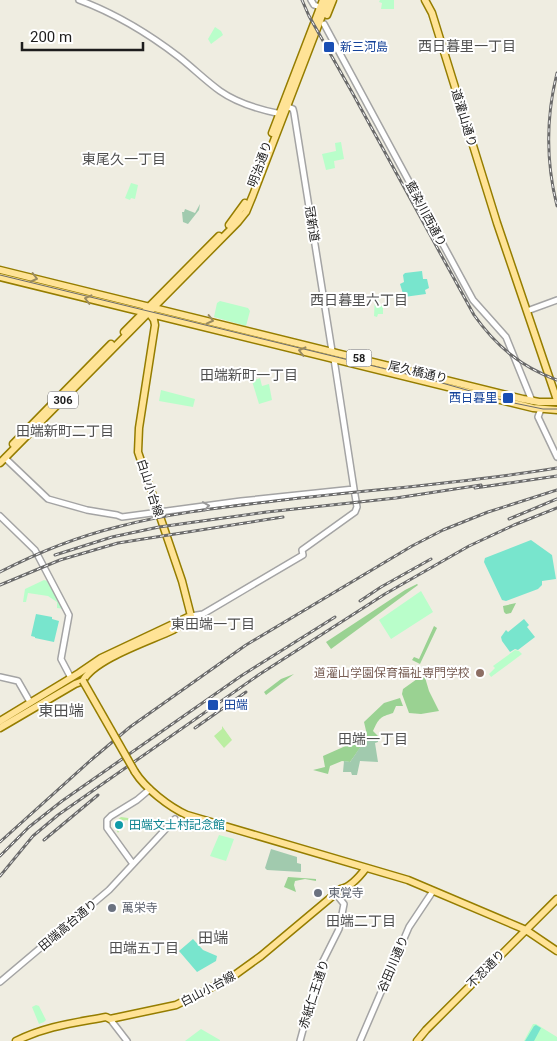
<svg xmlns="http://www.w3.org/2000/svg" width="557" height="1041" viewBox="0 0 557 1041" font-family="Roboto,'Noto Sans JP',sans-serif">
<rect width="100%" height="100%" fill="#efede1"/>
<path fill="#bbeea2" d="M222,726L232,740L224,748L214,736L222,729Z
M121,817L128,818L133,822L132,824L127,820L121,821L118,825L120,829L118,833L114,825L116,821Z"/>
<path fill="#9ad292" d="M417,584L418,585L331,649L326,642L405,590Z
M516,603L511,613L506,614L504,612L503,606Z
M434,626L437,628L420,664L412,660L414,657L419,659Z
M294,674L266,695L264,692L281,679Z
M424,674L429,691L439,711L421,714L409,713L402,694L403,689Z
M400,698L403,706H396L393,713C380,717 379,718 373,731L379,737L378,739L373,737C361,743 358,752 350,762L342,761L330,766L328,774L313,770L325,767L323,756L350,744H355L356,741L367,735L364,722L384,703Z
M288,877L316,879V881L305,879L295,881L294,885L296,892L284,887Z"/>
<path fill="#a1caae" d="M200,204L199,210L188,224L183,222L182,212H184L185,209L195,213Z
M373,737L378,739V742L375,743L378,762L360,761L357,775H352L351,772H343L344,761L350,762C358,752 360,743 373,737Z
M271,849L297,857V863L301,864V872L267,870L265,868Z"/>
<path fill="#b9feca" d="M380,0H394V9H381L382,3L379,2Z
M215,27L221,31L223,35L211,44L208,39Z
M341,142L344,159L334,161L335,168L326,170L322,154L336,151L335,143Z
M131,183L138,185L135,199L131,198L130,200L125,198Z
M375,298H379V305L383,306V314H378L377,317L374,316Z
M220,301L248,308L250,311L246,326L214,317L217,303Z
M260,378L262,386L269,384L272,400L259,404L252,381Z
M161,390L195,399L193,407L159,401Z
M44,580L47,581L64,609L57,608V602L48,596L28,593L26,602H23L25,589Z
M421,591L433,612L391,639L379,620Z
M515,650L519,651L522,654L491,677L489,674L495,668L493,666Z
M219,835L234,839L226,861L210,856Z
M36,1005L39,1006L46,1020L44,1022L39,1024L32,1007Z
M533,1024H536L557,1037V1041H524Z
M201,1029L220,1040V1041H185Z"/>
<path fill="#78e5cd" d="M422,271L423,279H427L429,288L425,290L426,294L404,297L400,284L404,282L403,275L405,273Z
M531,540L552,555L556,579L542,581V585L538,589L506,601L502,600L484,562L485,558Z
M36,614L52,617V619L59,621L54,642L35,638V637L31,636Z
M524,619L529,625L527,627L535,637L518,650L515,649L510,652L502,641L501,637L506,630L508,632Z
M193,939L203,950L217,956L216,961L197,972L179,951Z
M536,1025L541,1028L534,1041H525L534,1026Z"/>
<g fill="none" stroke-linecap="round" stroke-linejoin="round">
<g stroke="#a4a4a4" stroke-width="8">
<path id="minor" d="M79,0C114,13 149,34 179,57C193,68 206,81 220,91C237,103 261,110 281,114
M311,0L314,5L317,6
M324,24L473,300L506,337L532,401
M286,106L293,109L294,113L332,351
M527,311L557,300
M541,409L538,417L557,457
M5,458L48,499L87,510L117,515L122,517L241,501L354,489
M0,516L35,550L67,611L69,615L61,659L71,678
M191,616L203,614L303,555L302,550L355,512L357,507L354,489L334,359
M0,677L18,681L30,702
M133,864L107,828V820L111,816L137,800L150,789
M0,982L109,890L175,819
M110,1019L127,1041
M300,1041L320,967L339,929L344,904L336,894
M360,1041L409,927L433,891"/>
</g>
<g stroke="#957d00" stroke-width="9">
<path id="major" d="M425,0L432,13L497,223L557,400
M327,15L333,0
M272,133L323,0
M229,225L245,203
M0,270L523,399L539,402H557
M0,277L533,408L557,410
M124,332L219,236
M13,444L111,344
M0,463L238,222L246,212L253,195L328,0
M0,721L79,673L101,658L188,617
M0,728L75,684L83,681C94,659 150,641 173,630L182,624L191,616L182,581L138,452L139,428L155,325L154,320L149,313
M135,772C145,788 169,807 187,815L408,880L526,930L557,951
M16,1041C46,1026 74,1023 106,1017L110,1019L176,1005L232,977L261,956L341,889C351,887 360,876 366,868
M417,1041L426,1030L557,899"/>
</g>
<use href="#minor" stroke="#fff" stroke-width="5"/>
<use href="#major" stroke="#ffe396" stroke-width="6"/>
<path stroke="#6b6b6b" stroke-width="1" d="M0,275L435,381L509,402L543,409H557"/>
<g stroke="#6b6b6b" stroke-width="3">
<path id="rail" d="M302,0L309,16L353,94L474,315C496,346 521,367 557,380
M557,73C546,117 546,162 557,206
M475,488L557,476
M509,519L557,499
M55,555L112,537L159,527L267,512L396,498L481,485
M0,572C37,553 76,537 117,527C166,514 216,508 267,502C363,490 461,484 557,468
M0,585L60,560L118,543L283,517
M360,601L381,587L431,559
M195,728L246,692
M44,840L98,795
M0,842L91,760L130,727L246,645L412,546L443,530L488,512L557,490
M0,856L29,827L62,801L241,676L335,617
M0,876L33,836L58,815L260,674L385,594L469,546L514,525L557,508"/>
</g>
<use href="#rail" stroke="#fff" stroke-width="1" stroke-dasharray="4" stroke-linecap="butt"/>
<g stroke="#957d00" stroke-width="9" stroke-linecap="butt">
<path id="major-bridge" d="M83,681L135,772"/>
</g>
<use href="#major-bridge" stroke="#ffe396" stroke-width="6"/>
</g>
<defs><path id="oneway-chevron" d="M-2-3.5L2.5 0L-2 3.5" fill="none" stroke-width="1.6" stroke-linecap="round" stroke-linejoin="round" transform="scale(1.25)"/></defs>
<g stroke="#998a60">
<use href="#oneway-chevron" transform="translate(34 278) rotate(14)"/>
<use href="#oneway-chevron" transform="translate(88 299) rotate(-166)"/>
<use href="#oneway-chevron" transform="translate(210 320) rotate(14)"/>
<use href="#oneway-chevron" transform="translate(302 351) rotate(-166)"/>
</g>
<use stroke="#999" href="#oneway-chevron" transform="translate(206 506) rotate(-8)"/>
<g fill="#1a4fb4" stroke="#fff" stroke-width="2">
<rect x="323" y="41" width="12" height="12" rx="2.5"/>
<rect x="502" y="392" width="12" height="12" rx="2.5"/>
<rect x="207" y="699" width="12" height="12" rx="2.5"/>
</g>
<circle fill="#8d6e63" stroke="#fff" stroke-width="2" cx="480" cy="673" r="5"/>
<circle fill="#0f9aa8" stroke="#fff" stroke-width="2" cx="119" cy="825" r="5"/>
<g fill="#6b7280" stroke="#fff" stroke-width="2">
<circle cx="318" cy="893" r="5"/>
<circle cx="112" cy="908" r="5"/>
</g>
<g text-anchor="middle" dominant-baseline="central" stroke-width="4" stroke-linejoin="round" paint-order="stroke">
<g fill="#fff" stroke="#616161" stroke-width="1">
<rect x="346.5" y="349.5" width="25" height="17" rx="4"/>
<rect x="48" y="391.5" width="30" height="17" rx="4"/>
</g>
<g font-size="11" font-weight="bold" fill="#1d1d1d">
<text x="359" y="358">58</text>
<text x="63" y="400">306</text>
</g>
<g font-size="12" fill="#164399" stroke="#fff" text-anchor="start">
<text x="340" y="47">新三河島</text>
<text x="497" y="398" text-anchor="end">西日暮里</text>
<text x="224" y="705">田端</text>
</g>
<g font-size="12" fill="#1d1d1d" stroke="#fff">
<text transform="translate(464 118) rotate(73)">道灌山通り</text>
<text transform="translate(260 164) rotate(-70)">明治通り</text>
<text transform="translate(426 214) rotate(62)">藍染川西通り</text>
<text transform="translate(312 224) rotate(81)">冠新道</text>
<text transform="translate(418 372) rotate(13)">尾久橋通り</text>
<text transform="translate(150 488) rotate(72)">白山小台線</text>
<text transform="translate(68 925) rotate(-40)">田端高台通り</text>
<text transform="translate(393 964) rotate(-67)">谷田川通り</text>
<text transform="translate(486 969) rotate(-45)">不忍通り</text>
<text transform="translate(208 989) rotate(-28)">白山小台線</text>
<text transform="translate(314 994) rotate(-72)">赤紙仁王通り</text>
</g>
<g font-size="12" fill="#785e54" stroke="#fff" text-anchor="end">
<text x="470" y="673">道灌山学園保育福祉専門学校</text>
</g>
<g font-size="12" fill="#0d838f" stroke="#fff" text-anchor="start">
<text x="129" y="825">田端文士村記念館</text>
</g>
<g font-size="12" fill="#5b616d" stroke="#fff" text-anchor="start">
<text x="328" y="893">東覚寺</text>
<text x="122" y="908">萬栄寺</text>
</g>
<g font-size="14" fill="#505050" stroke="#fff">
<text x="467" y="46">西日暮里一丁目</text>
<text x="124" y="159">東尾久一丁目</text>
<text x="359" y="300">西日暮里六丁目</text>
<text x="249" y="375">田端新町一丁目</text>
<text x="65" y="431">田端新町二丁目</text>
<text x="213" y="624">東田端一丁目</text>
<text x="373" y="739">田端一丁目</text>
<text x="361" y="921">田端二丁目</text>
<text x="144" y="948">田端五丁目</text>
</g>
<g font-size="15" fill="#505050" stroke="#fff">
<text x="61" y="711">東田端</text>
<text x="213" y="938">田端</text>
</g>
</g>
<path d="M22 42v8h121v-8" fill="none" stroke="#1d1d1d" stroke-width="2.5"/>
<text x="30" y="42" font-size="15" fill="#1d1d1d" stroke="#ffffff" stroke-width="4" paint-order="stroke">200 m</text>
</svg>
